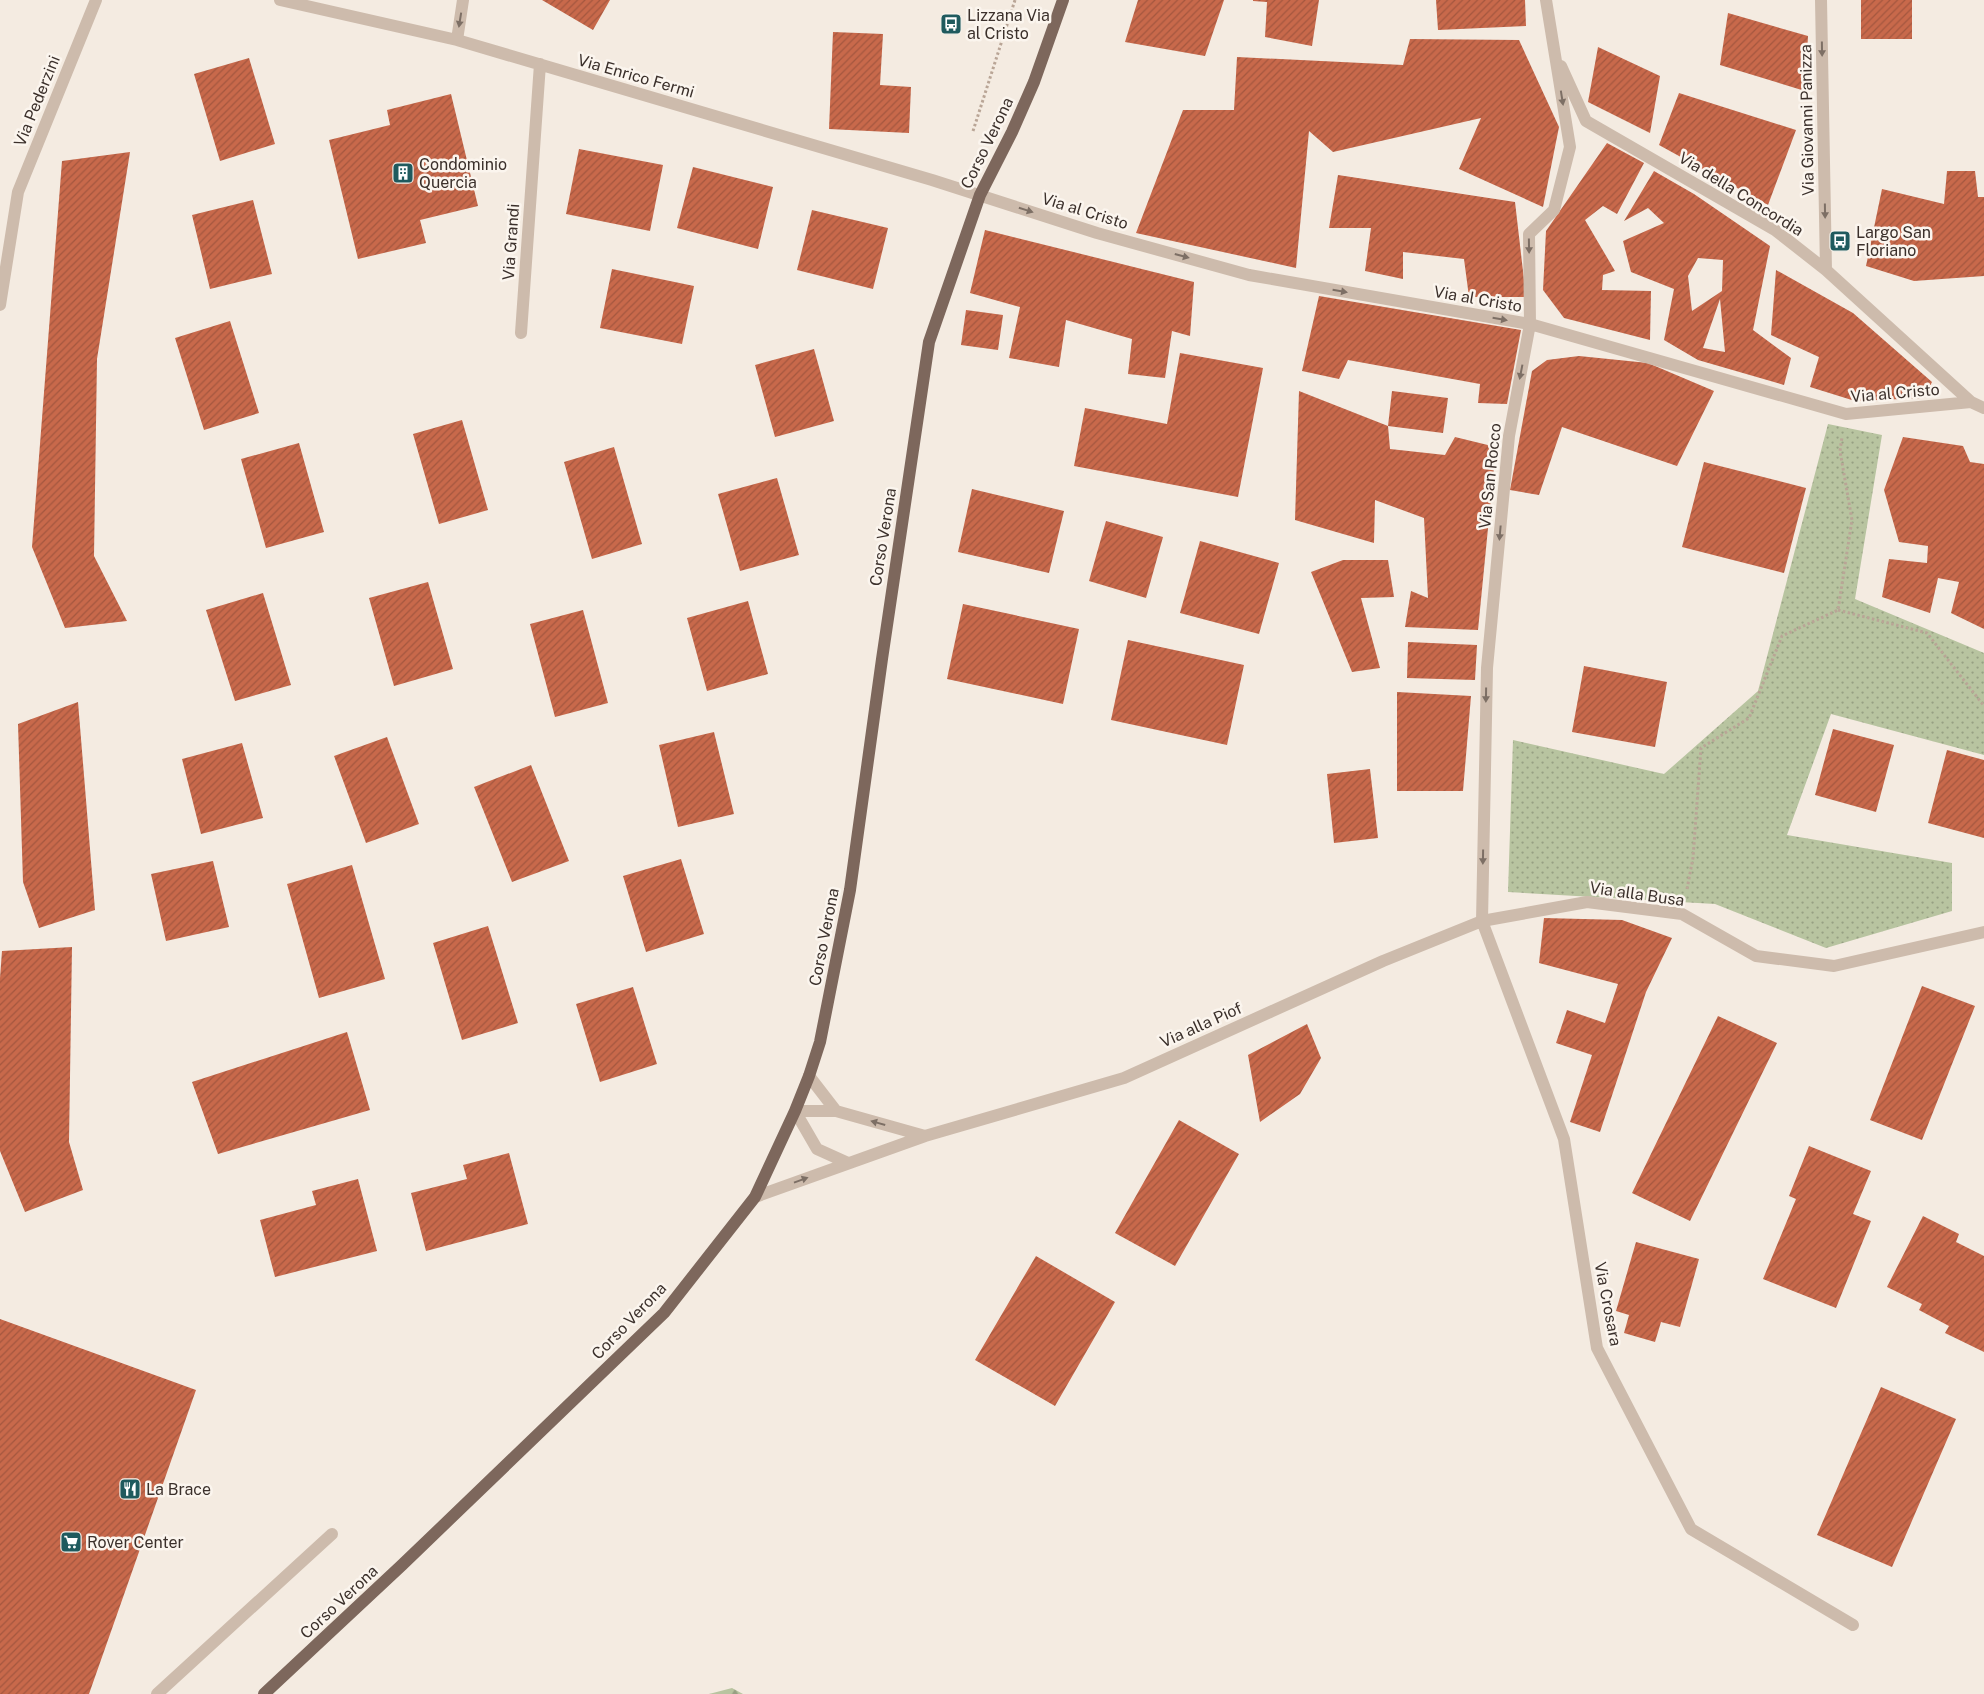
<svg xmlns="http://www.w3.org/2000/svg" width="1984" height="1694" viewBox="0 0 1984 1694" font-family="'Public Sans',sans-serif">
<defs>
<pattern id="forest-firs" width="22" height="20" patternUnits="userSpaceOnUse" patternTransform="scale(1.25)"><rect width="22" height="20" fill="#b8c4a0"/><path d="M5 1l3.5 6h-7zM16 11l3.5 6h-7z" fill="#97a083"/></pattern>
<pattern id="park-dots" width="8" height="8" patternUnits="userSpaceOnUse" patternTransform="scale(1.25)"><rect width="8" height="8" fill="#b8c4a0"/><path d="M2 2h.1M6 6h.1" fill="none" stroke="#97a083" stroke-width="1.8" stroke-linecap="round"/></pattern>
<pattern id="building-hatch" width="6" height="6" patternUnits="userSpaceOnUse" patternTransform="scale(1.25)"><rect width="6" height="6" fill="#c8694b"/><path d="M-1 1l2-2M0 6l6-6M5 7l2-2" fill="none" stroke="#a4573f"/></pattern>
</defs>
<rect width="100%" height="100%" fill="#f4ebe1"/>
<path fill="url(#forest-firs)" d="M732,1688L743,1694H709Z"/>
<path fill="url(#park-dots)" d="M1828,424L1882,435L1855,599L1984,653V755L1831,714L1787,835L1952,863V911L1826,948L1715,904L1508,892L1513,740L1664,774L1758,691Z"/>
<path fill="url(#building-hatch)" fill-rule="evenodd" d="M542,0H610L593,30Z
M1138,0H1224L1205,56L1125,42Z
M1253,0H1319L1312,46L1265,37L1267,2L1253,1Z
M1436,0H1525L1526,26L1438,30Z
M1861,0H1912V39H1861Z
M1728,13L1808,36L1805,91L1720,65Z
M833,32L883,34L880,85L911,87L909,133L829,129Z
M1410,39L1519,40L1559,127L1543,207L1459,169L1481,118L1333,152L1309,131L1296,268L1136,233L1183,110H1234L1237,57L1403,65Z
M1598,47L1660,76L1650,133L1588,102Z
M249,58L275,144L220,161L194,74Z
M1679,93L1796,130L1768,205L1659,145Z
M451,94L478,206L420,220L426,243L358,259L329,140L390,125L387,110Z
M1607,143L1644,163L1617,214L1603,206L1585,220L1615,271L1603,275L1602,290L1651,291L1650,340L1564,318L1543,290L1546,231Z
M579,149L663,165L650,231L566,214Z
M130,152L97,359L94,556L127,621L65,628L32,547L62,161Z
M693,167L773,187L758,249L677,228Z
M1654,171L1694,194L1770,246L1753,330L1791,358L1784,385L1698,360L1664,340L1674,289L1631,272L1623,241L1664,223L1648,208L1624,221ZM1698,258L1723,260L1722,291L1692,311L1688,276ZM1720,299L1725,352L1703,348Z
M1947,171H1975L1978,197H1984V276L1914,281L1866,266L1882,189L1944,204Z
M1338,175L1515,202L1526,297H1469L1464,259L1403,252V279L1365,271L1371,228H1329Z
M253,200L272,274L210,289L192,215Z
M812,210L888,228L873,289L797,270Z
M985,230L1194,282L1190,336L1172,331L1165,378L1128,374L1132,339L1066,320L1059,367L1009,358L1020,307L970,293Z
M612,269L694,286L682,344L600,328Z
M1776,270L1853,313L1932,382L1924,398L1855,401L1810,387L1819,357L1771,335Z
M1319,296L1521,330L1507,404L1478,403L1480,384L1348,360L1339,379L1302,371Z
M966,310L1003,315L998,350L961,345Z
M230,321L259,413L204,430L175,338Z
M814,349L834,421L775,437L755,365Z
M1180,353L1263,368L1238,497L1074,466L1085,408L1167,424Z
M1579,356L1648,363L1714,391L1677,466L1562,427L1539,495L1510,490L1532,371L1547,360Z
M1299,391L1388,426L1390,449L1445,455L1455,437L1496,447L1478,630L1405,627L1411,591L1428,598L1424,518L1375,500L1374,543L1295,520Z
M1392,391L1448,398L1443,433L1388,426Z
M462,420L488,510L439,524L413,434Z
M1903,437L1963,446L1970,462L1984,464V629L1951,613L1959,582L1938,578L1930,613L1882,597L1889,559L1927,563L1928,546L1899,542L1884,490Z
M299,443L324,532L266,548L241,459Z
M614,447L642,544L592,559L564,462Z
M1704,462L1806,488L1784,573L1682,547Z
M777,478L799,555L740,571L718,494Z
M972,489L1064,511L1049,573L958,552Z
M1106,521L1163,537L1146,598L1089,581Z
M1200,541L1279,563L1259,634L1180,613Z
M1343,560H1388L1394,597L1361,598L1380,668L1352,672L1311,572Z
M428,582L453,669L394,686L369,598Z
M263,593L291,685L235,701L206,610Z
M748,601L768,674L707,691L687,618Z
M963,604L1079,629L1063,704L947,679Z
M583,610L608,703L555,717L530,624Z
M1128,640L1244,665L1227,745L1111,720Z
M1408,642L1477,645L1475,680L1407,678Z
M1584,666L1667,682L1655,747L1572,732Z
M1397,692L1471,696L1463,791H1397Z
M78,702L95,910L39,928L23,882L18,724Z
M1833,729L1894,745L1876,812L1815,795Z
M714,732L734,814L678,827L659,745Z
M387,737L419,824L366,843L334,756Z
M242,743L263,818L201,834L182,759Z
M1947,750L1984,760V838L1928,823Z
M531,765L569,861L512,882L474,787Z
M1370,769L1378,838L1334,843L1327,774Z
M681,859L704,934L646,952L623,876Z
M213,861L229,927L166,941L151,874Z
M352,865L385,979L319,998L287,884Z
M1544,918L1622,920L1672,938L1646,992L1600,1132L1570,1122L1592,1055L1556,1043L1567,1010L1605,1023L1618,984L1539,963Z
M488,926L518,1023L462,1040L433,943Z
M72,947L69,1142L83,1190L25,1212L0,1151V978L2,951Z
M1922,986L1975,1006L1922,1140L1870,1120Z
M633,987L657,1064L600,1082L576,1004Z
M1718,1016L1777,1043L1690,1221L1632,1193Z
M1307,1024L1321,1058L1300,1094L1260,1122L1248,1055Z
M347,1032L370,1110L218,1154L192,1082Z
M1179,1120L1239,1154L1175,1266L1115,1233Z
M1809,1146L1871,1171L1853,1214L1871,1221L1836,1308L1763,1279L1796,1199L1789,1196Z
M509,1153L528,1224L426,1251L411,1193L467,1179L463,1165Z
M358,1179L377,1251L275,1277L260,1220L316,1205L312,1191Z
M1923,1216L1959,1234L1956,1242L1984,1256V1352L1945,1333L1949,1326L1919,1310L1922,1304L1887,1287Z
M1636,1242L1699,1259L1680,1327L1661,1322L1655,1342L1624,1333L1629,1315L1616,1311Z
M1036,1256L1115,1302L1055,1406L975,1360Z
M0,1319L196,1390L89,1694H0Z
M1881,1387L1956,1419L1892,1567L1817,1535Z"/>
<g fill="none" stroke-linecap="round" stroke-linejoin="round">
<path stroke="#b9a596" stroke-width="3" stroke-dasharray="2.5 2.5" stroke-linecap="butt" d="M973,131L1015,0
M1838,610L1927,633L1984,706
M1687,889L1693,858L1701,748L1749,718L1782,636L1838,610L1852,520L1840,451L1842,437"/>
<path stroke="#cdbbac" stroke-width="12" d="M280,0L457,40L932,180L1097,233L1249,275L1530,324L1846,414L1971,402
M1546,0L1570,147L1554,210L1529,234L1530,324L1509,436L1487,668L1482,921L1564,1139L1597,1348L1691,1529L1853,1625
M1821,0L1826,270
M457,40L463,0
M1561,66L1586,121L1775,230L1826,270L1971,402L1984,408
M0,305L18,192L96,0
M521,333L540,64
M809,1076L836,1111L925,1136
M836,1111H795L817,1149L848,1163
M755,1197L925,1136L1124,1078L1383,961L1482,921L1587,902L1682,914L1756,956L1834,966L1984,932
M157,1694L332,1534"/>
<path stroke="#7d675c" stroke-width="12" d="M264,1694L402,1565L664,1313L755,1197L795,1111L809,1076L820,1042L850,890L882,659L929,342L980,195L1012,132L1034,82L1063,0"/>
</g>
<defs><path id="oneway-solid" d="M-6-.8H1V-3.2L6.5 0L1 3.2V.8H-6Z" transform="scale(1.25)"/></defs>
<g fill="#7d6f65">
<use href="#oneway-solid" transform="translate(460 20) rotate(99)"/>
<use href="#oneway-solid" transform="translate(1822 49) rotate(89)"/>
<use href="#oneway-solid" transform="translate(1562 98) rotate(81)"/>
<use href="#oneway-solid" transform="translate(1026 210) rotate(18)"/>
<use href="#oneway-solid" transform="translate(1825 211) rotate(89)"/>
<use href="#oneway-solid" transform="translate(1529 246) rotate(89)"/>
<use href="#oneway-solid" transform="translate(1182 256) rotate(15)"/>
<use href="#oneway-solid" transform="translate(1340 291) rotate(10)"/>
<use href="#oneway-solid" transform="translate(1500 319) rotate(10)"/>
<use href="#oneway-solid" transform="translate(1521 372) rotate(101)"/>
<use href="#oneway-solid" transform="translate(1500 533) rotate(95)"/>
<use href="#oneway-solid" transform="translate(1486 695) rotate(91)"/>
<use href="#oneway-solid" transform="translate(1483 857) rotate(91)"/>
<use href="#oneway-solid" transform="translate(878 1123) rotate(-164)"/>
<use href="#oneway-solid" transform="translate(801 1180) rotate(-20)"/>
</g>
<defs>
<g id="bus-square" transform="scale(1.125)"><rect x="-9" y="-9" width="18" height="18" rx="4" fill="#1f5a5e" stroke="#fbf5ee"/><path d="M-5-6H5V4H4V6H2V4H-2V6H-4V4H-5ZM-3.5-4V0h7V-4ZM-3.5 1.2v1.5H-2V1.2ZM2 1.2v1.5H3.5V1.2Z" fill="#fff"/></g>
<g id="building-square" transform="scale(1.125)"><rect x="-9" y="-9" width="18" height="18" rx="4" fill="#1f5a5e" stroke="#fbf5ee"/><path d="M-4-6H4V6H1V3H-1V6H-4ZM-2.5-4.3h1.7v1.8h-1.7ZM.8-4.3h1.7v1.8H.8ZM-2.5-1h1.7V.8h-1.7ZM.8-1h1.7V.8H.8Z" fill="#fff"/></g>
<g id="restaurant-square" transform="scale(1.125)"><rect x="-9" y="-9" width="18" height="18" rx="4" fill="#1f5a5e" stroke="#fbf5ee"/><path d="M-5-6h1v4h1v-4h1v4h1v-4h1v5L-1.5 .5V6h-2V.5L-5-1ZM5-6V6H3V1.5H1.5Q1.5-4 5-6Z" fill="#fff"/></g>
<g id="supermarket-square" transform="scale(1.125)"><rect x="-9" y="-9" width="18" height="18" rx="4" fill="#1f5a5e" stroke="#fbf5ee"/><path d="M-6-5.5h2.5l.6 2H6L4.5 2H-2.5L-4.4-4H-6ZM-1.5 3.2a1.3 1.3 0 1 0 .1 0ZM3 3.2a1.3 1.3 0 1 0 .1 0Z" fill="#fff"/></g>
</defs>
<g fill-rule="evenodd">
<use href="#bus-square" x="951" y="24"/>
<use href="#building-square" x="403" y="173"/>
<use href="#bus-square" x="1840" y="241"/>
<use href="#restaurant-square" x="130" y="1489"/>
<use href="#supermarket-square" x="71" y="1542"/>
</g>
<g text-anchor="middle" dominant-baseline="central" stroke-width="5" stroke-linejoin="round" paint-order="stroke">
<g font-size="16" fill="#3b302b" stroke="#fbf5ee" text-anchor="start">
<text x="967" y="15">Lizzana Via<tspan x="967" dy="18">al Cristo</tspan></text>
<text x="419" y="164">Condominio<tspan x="419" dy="18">Quercia</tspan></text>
<text x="1856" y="232">Largo San<tspan x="1856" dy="18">Floriano</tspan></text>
<text x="146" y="1489">La Brace</text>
<text x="87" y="1542">Rover Center</text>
</g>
<g font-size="16" fill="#3b302b" stroke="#fbf5ee">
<text transform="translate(636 76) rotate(16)">Via Enrico Fermi</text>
<text transform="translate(37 101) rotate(-68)">Via Pederzini</text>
<text transform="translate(1807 120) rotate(-91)">Via Giovanni Panizza</text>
<text transform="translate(987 143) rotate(-64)">Corso Verona</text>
<text transform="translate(1741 194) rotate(32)">Via della Concordia</text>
<text transform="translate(1085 211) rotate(17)">Via al Cristo</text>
<text transform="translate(511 242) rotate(-86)">Via Grandi</text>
<text transform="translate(1478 299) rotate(10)">Via al Cristo</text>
<text transform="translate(1895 393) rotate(-5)">Via al Cristo</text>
<text transform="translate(1490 476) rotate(-84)">Via San Rocco</text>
<text transform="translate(883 537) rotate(-81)">Corso Verona</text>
<text transform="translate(1637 894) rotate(8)">Via alla Busa</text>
<text transform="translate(824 937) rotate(-79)">Corso Verona</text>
<text transform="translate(1201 1025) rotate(-24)">Via alla Piof</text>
<text transform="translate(1608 1304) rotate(79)">Via Crosara</text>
<text transform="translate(629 1321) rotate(-46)">Corso Verona</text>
<text transform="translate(339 1602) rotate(-43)">Corso Verona</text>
</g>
</g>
</svg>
